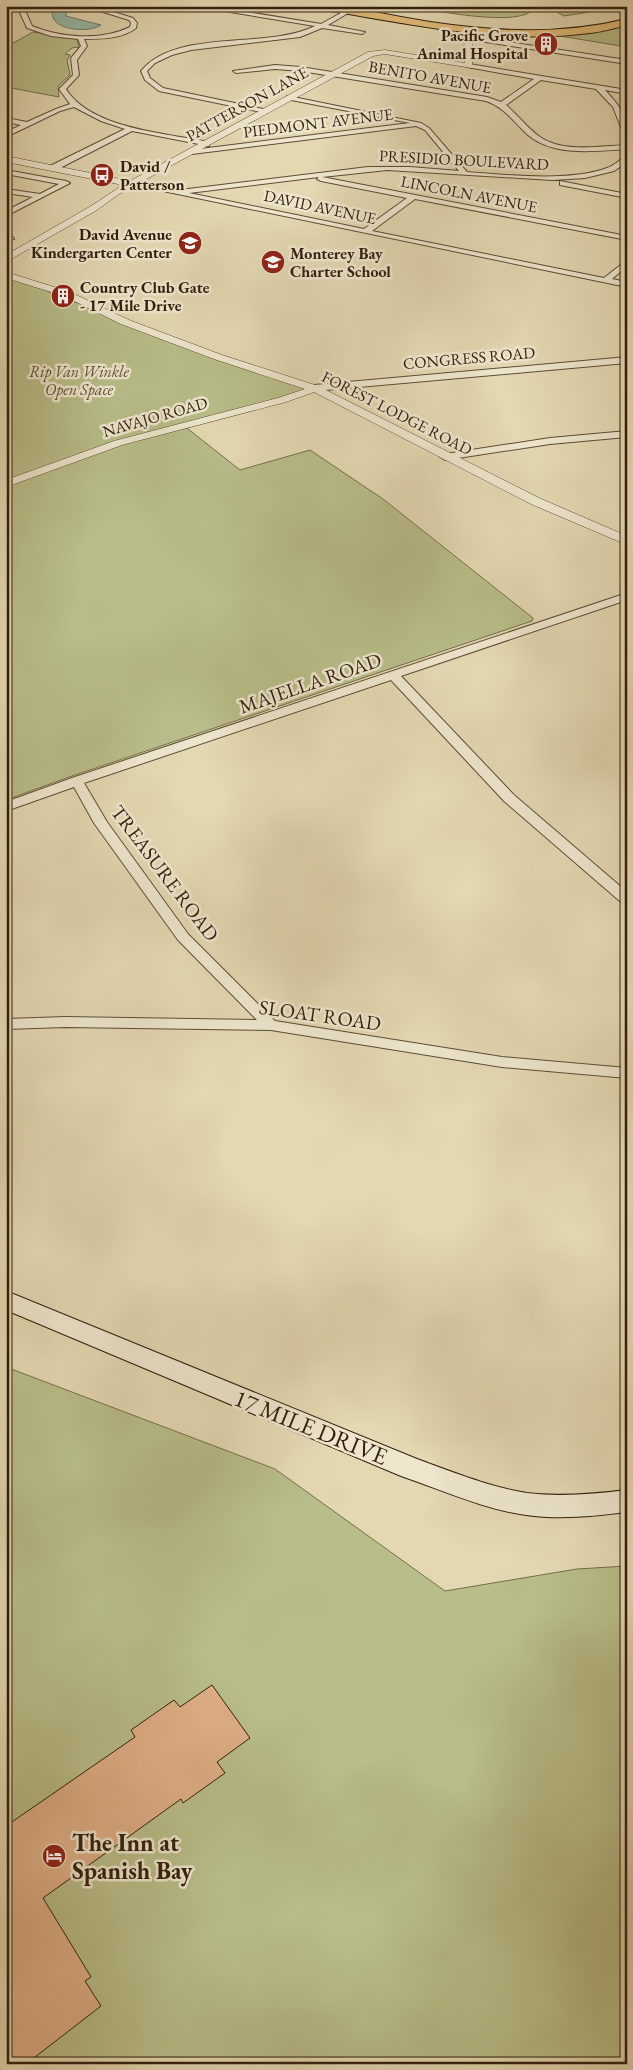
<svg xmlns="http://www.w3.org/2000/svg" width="633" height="2070" viewBox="0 0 633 2070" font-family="'EB Garamond',serif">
<rect width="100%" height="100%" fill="#e3d8b2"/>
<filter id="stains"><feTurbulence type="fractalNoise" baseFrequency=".004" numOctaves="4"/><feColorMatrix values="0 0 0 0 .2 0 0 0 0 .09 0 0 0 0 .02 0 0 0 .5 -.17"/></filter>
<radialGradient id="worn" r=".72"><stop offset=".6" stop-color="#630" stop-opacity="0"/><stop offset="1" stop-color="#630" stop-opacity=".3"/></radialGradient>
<path fill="#b8bd89" stroke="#756e4b" d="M407,6H534L535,7C524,30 429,9 407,6Z
M546,6H586L596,11L564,16Z
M627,26V47L560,36Z
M33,32L77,39L79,47L72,48L65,54L70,55L67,60L70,75L58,86L59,97L6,87V47Z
M6,278H17L39,286L59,298L91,306L125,322L314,388L305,393L183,425L240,470L310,450L383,499L533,618L532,621L69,777L6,800Z
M6,1367L275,1469L445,1591L577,1569L627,1566V2064H6Z"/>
<path fill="#96baa9" stroke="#6e7c6b" d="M50,6H57L59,10L66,11V16L101,25C91,32 64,31 55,21C51,16 53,11 50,6Z"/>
<path fill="#dfae86" stroke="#321e0d" d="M212,1685L250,1738L217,1762L225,1773L183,1803L181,1799L43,1898L91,1977L85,1981L101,2006L26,2064H6V1826L135,1737L131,1730L174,1700L180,1707Z"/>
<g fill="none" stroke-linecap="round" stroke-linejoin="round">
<g stroke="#5e4c36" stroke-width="2">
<path id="minor" d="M17,6H23L32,26C60,38 102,41 130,27L131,23L129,20L84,6H94L133,18L137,23L136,28C122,39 101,39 84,39L87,46L77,60L79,75L66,89C91,129 166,133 209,142V146L132,131L56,170H50V166L125,129L101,121L74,107L60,111L6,137V132L21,125L6,122V118L27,122L56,109L70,104L59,89L73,75L71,58L81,46L78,39L51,36L27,28Z
M194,6H210L321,24L348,9L350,12L328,25L365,32L362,34L322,28L300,37L191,50L172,55L155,63L147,71L150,78L163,88L268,110V112L266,113L159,91L145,80L141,71C176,28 267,50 315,26Z
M468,36L627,60V64L466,39V37Z
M469,64L627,90V94L605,90C618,104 627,115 627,134L623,132L613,107L596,89L541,80L506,105C518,115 527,128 540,137C563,153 600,146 627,145V149C595,151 554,157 528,135C514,122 504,107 486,101L301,71L275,69L236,73L233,71L275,65L301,67L487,97L501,102L534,79L467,67L466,66Z
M288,96L421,123L429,128L467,172C507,175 570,182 607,168C614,166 620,159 627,156V162L614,171L585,178L552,180L387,170L322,177L627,236V240L415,199L372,231L604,278L627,260V266L612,279L627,282V287L129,184L133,182L185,192V189H188L368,167H410L459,171L425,130L416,126L192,154L188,152L192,150L410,123L286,99V97ZM319,177L317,179L321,181L407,198L364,229L189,193Z
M6,170L66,181L70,183L6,216V211L33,197L6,193V189L40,194L59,184L6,174Z
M560,181L627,194V198L560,185Z
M6,237H13L14,239L6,241Z
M627,357V363L314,391L309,388L314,385Z
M627,431V437L550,444L445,460L440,457L445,454L550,438Z
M627,593V600L401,676L514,795L627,892V904L622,903L504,801L391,680L84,783L107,822L188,934L275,1021L502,1057L627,1068V1078L502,1067L271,1030L65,1027L6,1029V1019L65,1017L257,1020L178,940L94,823L74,787L6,811V802L72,778Z"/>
</g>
<g stroke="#5e4c36" stroke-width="1">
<path id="tertiary" d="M467,27L474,29L472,35V68L385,54L373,56L119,194L97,210L6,262V255L91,206L123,185L6,162V156L130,181L368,52L385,50L465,63L464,35Z
M6,272L70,292L129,320L222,355L318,386L539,498L627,536V545L531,504L314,392L286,402L122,445L6,487V480L114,441L278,398L305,389L214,359L121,324L64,296L6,278Z"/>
</g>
<g stroke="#321e0d" stroke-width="2">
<path id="secondary" d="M6,1291L417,1459C453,1472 489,1487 527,1493C560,1497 594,1494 627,1490V1512C594,1516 560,1520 526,1515C483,1509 442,1490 401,1476L6,1310Z"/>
</g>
<g stroke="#321e0d" stroke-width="2">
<path id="primary" d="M314,6C353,6 392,16 430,22C499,32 559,35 627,19V25C615,28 602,32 590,33C499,45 407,23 318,9Z"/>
</g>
<use href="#minor" fill="#ede6cd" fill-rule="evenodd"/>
<use href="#tertiary" fill="#ede6cd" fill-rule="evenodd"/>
<use href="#secondary" fill="#ede6cd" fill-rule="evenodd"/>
<use href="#primary" fill="#e2bc79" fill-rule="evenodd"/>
</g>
<defs>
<g id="building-disc" transform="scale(1.25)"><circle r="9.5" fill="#8f2418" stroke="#ede6cd"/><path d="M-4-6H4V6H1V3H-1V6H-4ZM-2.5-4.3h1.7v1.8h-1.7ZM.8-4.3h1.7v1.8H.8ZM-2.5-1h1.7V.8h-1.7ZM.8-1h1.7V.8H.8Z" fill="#fff"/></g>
<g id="bus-disc" transform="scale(1.25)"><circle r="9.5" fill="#8f2418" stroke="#ede6cd"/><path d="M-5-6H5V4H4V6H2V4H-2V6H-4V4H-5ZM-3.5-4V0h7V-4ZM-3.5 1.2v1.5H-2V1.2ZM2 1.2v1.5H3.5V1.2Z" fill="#fff"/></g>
<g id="school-disc" transform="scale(1.25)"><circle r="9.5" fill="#8f2418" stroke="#ede6cd"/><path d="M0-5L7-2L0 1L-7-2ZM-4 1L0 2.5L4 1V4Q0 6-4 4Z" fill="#fff"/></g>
<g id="hotel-disc" transform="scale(1.25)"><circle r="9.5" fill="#8f2418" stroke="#ede6cd"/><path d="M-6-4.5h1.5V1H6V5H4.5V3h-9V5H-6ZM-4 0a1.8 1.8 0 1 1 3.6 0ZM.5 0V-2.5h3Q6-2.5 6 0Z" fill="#fff"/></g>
</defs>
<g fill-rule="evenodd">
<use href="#building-disc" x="546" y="44"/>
<use href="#bus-disc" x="102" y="175"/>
<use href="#school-disc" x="190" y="243"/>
<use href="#school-disc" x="273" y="262"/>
<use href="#building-disc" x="63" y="296"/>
<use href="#hotel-disc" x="54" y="1856"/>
</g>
<g text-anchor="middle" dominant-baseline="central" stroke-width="5" stroke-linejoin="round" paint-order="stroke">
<g font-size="16" font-weight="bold" fill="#321e0d" stroke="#ede6cd" text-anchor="start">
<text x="528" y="35" text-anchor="end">Pacific Grove<tspan x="528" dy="18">Animal Hospital</tspan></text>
<text x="120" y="166">David /<tspan x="120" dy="18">Patterson</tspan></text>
<text x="172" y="234" text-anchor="end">David Avenue<tspan x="172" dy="18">Kindergarten Center</tspan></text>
<text x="290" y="253">Monterey Bay<tspan x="290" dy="18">Charter School</tspan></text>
<text x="80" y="287">Country Club Gate<tspan x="80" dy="18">- 17 Mile Drive</tspan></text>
</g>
<g font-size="16" fill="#321e0d" stroke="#ede6cd">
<text transform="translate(430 77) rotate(10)">BENITO AVENUE</text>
<text transform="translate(247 104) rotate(-29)">PATTERSON LANE</text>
<text transform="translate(318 123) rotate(-7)">PIEDMONT AVENUE</text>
<text transform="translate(464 160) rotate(3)">PRESIDIO BOULEVARD</text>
<text transform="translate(469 194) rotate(11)">LINCOLN AVENUE</text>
<text transform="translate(320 207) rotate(12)">DAVID AVENUE</text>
<text transform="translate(469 358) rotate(-5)">CONGRESS ROAD</text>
<text transform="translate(397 413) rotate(27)">FOREST LODGE ROAD</text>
<text transform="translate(155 417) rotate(-16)">NAVAJO ROAD</text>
</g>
<g font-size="16" font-style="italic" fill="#5a4e32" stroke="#ede6cd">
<text x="79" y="371">Rip Van Winkle<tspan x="79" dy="18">Open Space</tspan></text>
</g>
<g font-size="20" fill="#321e0d" stroke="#ede6cd">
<text transform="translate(310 683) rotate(-19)">MAJELLA ROAD</text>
<text transform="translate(165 873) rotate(53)">TREASURE ROAD</text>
<text transform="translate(320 1015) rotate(8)">SLOAT ROAD</text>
</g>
<g font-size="24" fill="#321e0d" stroke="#ede6cd">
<text transform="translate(311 1427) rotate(22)">17 MILE DRIVE</text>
</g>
<g font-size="24" font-weight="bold" fill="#321e0d" stroke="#ede6cd" text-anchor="start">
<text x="72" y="1842">The Inn at<tspan x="72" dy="28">Spanish Bay</tspan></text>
</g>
</g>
<rect width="633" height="2070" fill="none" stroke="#e3d8b2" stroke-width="25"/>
<rect x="8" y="8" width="618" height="2055" fill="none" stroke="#321e0d" stroke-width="2.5"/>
<rect x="12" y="12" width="608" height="2045" fill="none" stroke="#321e0d"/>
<rect width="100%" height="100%" filter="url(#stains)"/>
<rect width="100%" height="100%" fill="url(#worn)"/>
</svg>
